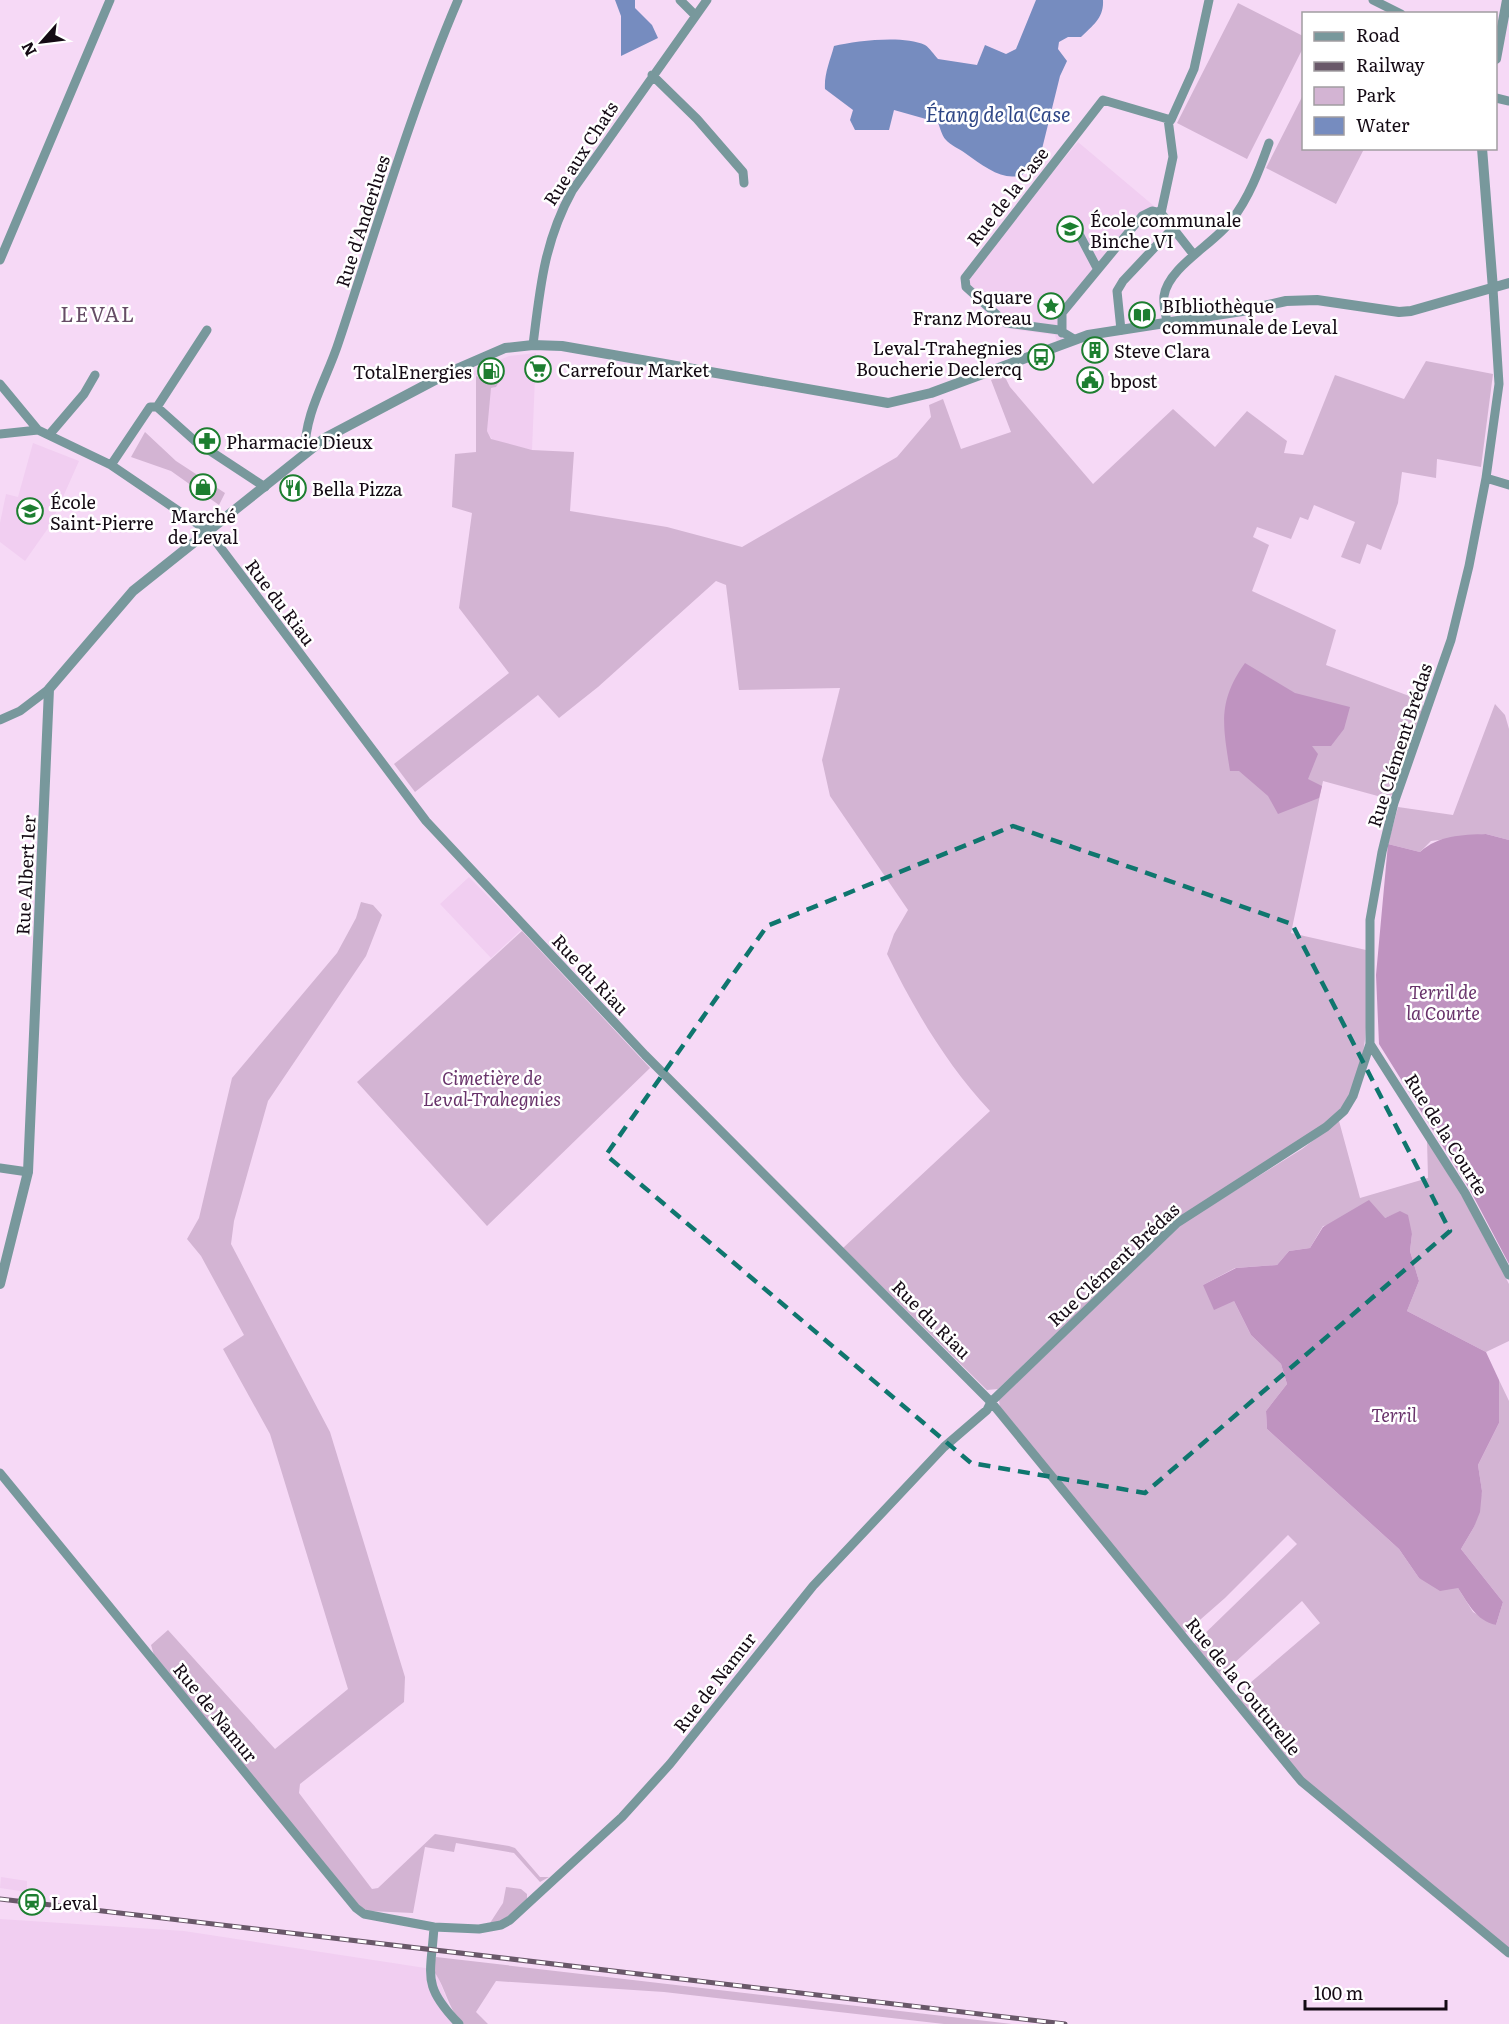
<svg xmlns="http://www.w3.org/2000/svg" width="1509" height="2024" viewBox="0 0 1509 2024" font-family="Literata,serif">
<rect width="100%" height="100%" fill="#f6d9f6"/>
<path fill="#f1cef1" d="M1078,142L1154,206L1063,315L1067,341L1058,345L1055,335L996,327L961,280Z
M536,353L532,450L493,441L487,431L488,402L491,388L496,387L504,373L486,380L469,373L509,356Z
M33,443L79,461L51,524L25,561L0,542V523L6,494L18,497Z
M469,877L521,930L491,958L440,904Z
M1,1877L27,1881V1892L0,1888Z
M0,1919L184,1931L432,1969L438,1977L452,2013L463,2024H0Z"/>
<path fill="#d3b4d3" d="M1238,3L1303,36V48L1247,159L1177,123Z
M1303,95L1304,148L1364,149L1336,204L1266,168Z
M1426,361L1493,374L1481,467L1437,459L1436,478L1402,472L1398,503L1381,550L1367,544L1360,564L1341,557L1355,522L1314,505L1308,520L1300,517L1291,539L1257,527L1253,537L1269,545L1252,591L1336,630L1326,665L1420,700L1424,707L1393,794L1385,798L1323,781L1291,933L1366,950C1366,1001 1373,1059 1344,1104C1340,1111 1331,1118 1325,1124L1168,1227L998,1389L987,1390L843,1248L990,1111C947,1065 915,1011 887,954L894,934L908,910L830,796L822,760L840,688L739,690L726,585L716,581L598,687L559,718L538,695L415,792L394,764L509,673L459,608L472,513L452,507L455,454L476,452V376L486,380L504,374L496,387L491,388L487,431L491,439L532,450L574,452L570,511L667,527L742,547L897,457L931,417L929,405L943,399L961,449L1011,432L991,380L1004,375L1010,387L1093,484L1173,409L1215,447L1247,411L1287,441L1284,453L1303,455L1335,375L1404,399Z
M145,432L176,461L225,493L219,505L171,471L131,457Z
M1495,704L1505,715L1509,729V840L1486,834L1431,841L1420,852L1388,844L1398,807L1453,815Z
M361,902L373,905L382,915L366,956L268,1101L234,1221L231,1244L330,1432L405,1677L404,1702L300,1784L299,1793L372,1889L378,1888L435,1834L509,1846L515,1848L540,1877H549L540,1882L514,1853L456,1843L454,1852L425,1847L413,1913L368,1911L357,1905L154,1655L151,1645L168,1630L275,1749L348,1689L270,1434L223,1349L244,1335L201,1256L187,1239L199,1218L232,1078L337,953L356,918Z
M522,931L650,1068L487,1226L357,1082Z
M1339,1121L1360,1198L1428,1178L1427,1140L1464,1200L1509,1284V1341L1486,1352L1407,1311L1419,1281L1410,1251L1412,1234L1400,1212L1385,1218L1323,1226L1310,1248L1289,1251L1277,1265L1235,1268L1203,1285L1234,1301L1251,1335L1281,1364L1287,1384L1266,1411L1267,1429L1399,1549L1419,1578L1458,1588L1473,1612L1496,1625L1503,1602L1461,1549L1474,1527L1482,1491L1478,1465L1499,1423V1380L1509,1401V1949L1303,1780L1236,1695L1320,1623L1302,1601L1220,1676L1194,1644L1297,1544L1288,1535L1225,1598L1185,1633L1000,1410L999,1400L1183,1223L1302,1149Z
M506,1887L521,1889L527,1894V1900L501,1922L490,1923L503,1903Z
M436,1957L1012,2024H944L664,1992L496,1981L476,2012L488,2024H463C447,2008 446,1986 432,1969Z"/>
<path fill="#bf93c0" d="M1245,663L1295,693L1350,707L1344,729L1331,746H1312L1318,754L1308,779L1322,786L1319,798L1278,814L1268,796L1239,771H1230C1223,726 1217,702 1245,663Z
M1486,834L1509,840V1264L1470,1190L1379,1044L1376,975L1388,844L1420,852C1439,835 1461,835 1486,834Z
M1369,1200L1385,1218L1400,1211L1408,1215L1412,1234L1410,1251L1419,1281L1407,1311L1486,1352L1499,1380V1423L1478,1465L1482,1491L1480,1512L1474,1527L1461,1549L1503,1602L1496,1625C1476,1620 1469,1605 1458,1588L1440,1591L1419,1578L1399,1549L1267,1429L1266,1411L1287,1384L1281,1364L1251,1335L1234,1301L1214,1310L1203,1285L1236,1268L1277,1265L1289,1251L1310,1248L1323,1227Z"/>
<path fill="#768cbf" d="M615,0H635V8L652,25L658,38L621,56V16Z
M1036,0H1103C1104,18 1093,25 1081,37H1068L1059,42L1058,49L1067,61L1060,76L1041,153C1022,194 992,173 965,153C960,149 950,145 946,140C941,135 940,125 936,119L933,121L894,110L889,130H855L850,120L853,110L825,89C824,74 830,61 834,46C856,41 903,35 925,45C930,48 934,55 938,59L977,65L985,45L1006,54L1016,49Z"/>
<g fill="none" stroke-linecap="round" stroke-linejoin="round">
<path stroke="#78989c" stroke-width="9" d="M680,0L695,15
M1373,0L1401,14
M652,75L697,119L743,172L744,183
M1496,98L1509,101
M1161,213L1194,255
M1078,232L1097,268
M0,260L110,0
M1167,323C1166,314 1163,305 1164,296C1168,267 1214,244 1231,221C1249,198 1259,171 1269,143
M1121,330L1117,291L1123,281L1173,228
M1062,333V313L1142,216L1152,211L1161,213L1173,157L1168,119
M1074,339L1059,330L1006,323L966,287L965,278L1103,100L1171,120L1194,69L1209,0
M533,345C540,288 544,242 572,191L707,0
M0,384L38,430L111,465L208,531L426,821L645,1055L991,1402L1301,1781L1509,1953
M157,407L207,330
M0,434L38,430
M49,435L84,394L95,375
M305,453C304,413 327,379 339,341C377,227 411,110 458,0
M111,465L150,407H157L195,441L265,487
M1486,478L1509,485
M0,720L20,711L49,689
M1370,1044L1465,1193L1509,1275
M0,1168L28,1172
M0,1473L356,1908L364,1914L434,1927L479,1929L501,1925L510,1920L622,1817L670,1764L813,1586L944,1447L987,1410L991,1402L1177,1223L1326,1127L1344,1111L1353,1096L1370,1044V920L1382,852L1394,803L1451,640L1469,566L1486,478L1499,384L1493,289
M434,1927C431,1976 421,1985 459,2024"/>
<path stroke="#78989c" stroke-width="10" d="M1496,59L1507,0
M1482,148L1493,289
M0,1284L28,1172L49,689L133,591L325,438L452,371L505,348L533,345L562,346L888,403L931,393L1088,335L1242,311L1286,301L1317,300L1399,312L1411,311L1509,283"/>
<g stroke="#695869" stroke-width="5">
<path id="rail" d="M0,1899L1065,2024"/>
</g>
<use href="#rail" stroke="#fff" stroke-width="3" stroke-dasharray="9" stroke-linecap="butt"/>
</g>
<path fill="none" stroke="#0f766e" stroke-width="4.5" stroke-dasharray="12 8" stroke-linejoin="round" d="M1013,826L1292,924L1450,1231L1145,1493L971,1463L606,1155L767,926Z"/>
<defs>
<g id="school-ring" transform="scale(1.35)"><circle r="9.5" fill="#fff" stroke="#1d7e30" stroke-width="1.5"/><path d="M0-5L7-2L0 1L-7-2ZM-4 1L0 2.5L4 1V4Q0 6-4 4Z" fill="#1d7e30"/></g>
<g id="sight-ring" transform="scale(1.35)"><circle r="9.5" fill="#fff" stroke="#1d7e30" stroke-width="1.5"/><path d="M0-6L1.8-2.2L6-1.7L2.9 1.2L3.7 5.4L0 3.3L-3.7 5.4L-2.9 1.2L-6-1.7L-1.8-2.2Z" fill="#1d7e30"/></g>
<g id="library-ring" transform="scale(1.35)"><circle r="9.5" fill="#fff" stroke="#1d7e30" stroke-width="1.5"/><path d="M-6-4Q-3-5.5-.7-3.5V5Q-3 3-6 4ZM6-4Q3-5.5 .7-3.5V5Q3 3 6 4Z" fill="#1d7e30"/></g>
<g id="building-ring" transform="scale(1.35)"><circle r="9.5" fill="#fff" stroke="#1d7e30" stroke-width="1.5"/><path d="M-4-6H4V6H1V3H-1V6H-4ZM-2.5-4.3h1.7v1.8h-1.7ZM.8-4.3h1.7v1.8H.8ZM-2.5-1h1.7V.8h-1.7ZM.8-1h1.7V.8H.8Z" fill="#1d7e30"/></g>
<g id="bus-ring" transform="scale(1.35)"><circle r="9.5" fill="#fff" stroke="#1d7e30" stroke-width="1.5"/><path d="M-5-6H5V4H4V6H2V4H-2V6H-4V4H-5ZM-3.5-4V0h7V-4ZM-3.5 1.2v1.5H-2V1.2ZM2 1.2v1.5H3.5V1.2Z" fill="#1d7e30"/></g>
<g id="supermarket-ring" transform="scale(1.35)"><circle r="9.5" fill="#fff" stroke="#1d7e30" stroke-width="1.5"/><path d="M-6-5.5h2.5l.6 2H6L4.5 2H-2.5L-4.4-4H-6ZM-1.5 3.2a1.3 1.3 0 1 0 .1 0ZM3 3.2a1.3 1.3 0 1 0 .1 0Z" fill="#1d7e30"/></g>
<g id="fuel-ring" transform="scale(1.35)"><circle r="9.5" fill="#fff" stroke="#1d7e30" stroke-width="1.5"/><path d="M-5.5-6h7V0h2V4h1.3V-2.5L3-4.5l.8-.8L6-3V5H2.5V1h-1V6h-7ZM-4.2-4.7v3.2H.2V-4.7Z" fill="#1d7e30"/></g>
<g id="civic-ring" transform="scale(1.35)"><circle r="9.5" fill="#fff" stroke="#1d7e30" stroke-width="1.5"/><path d="M-.6-6.5H3V-4.5H.6V-3L4-1V1h2V6H-6V1h2V-1L-.6-3ZM-1.2 2.5V6h2.4V2.5Z" fill="#1d7e30"/></g>
<g id="pharmacy-ring" transform="scale(1.35)"><circle r="9.5" fill="#fff" stroke="#1d7e30" stroke-width="1.5"/><path d="M-2-6h4v4h4v4h-4v4h-4v-4h-4v-4h4Z" fill="#1d7e30"/></g>
<g id="shop-ring" transform="scale(1.35)"><circle r="9.5" fill="#fff" stroke="#1d7e30" stroke-width="1.5"/><path d="M-5-2.5h2.3a2.7 3.5 0 0 1 5.4 0H5L5.5 6h-11ZM-1.5-2.5h3a1.5 2.3 0 0 0-3 0Z" fill="#1d7e30"/></g>
<g id="restaurant-ring" transform="scale(1.35)"><circle r="9.5" fill="#fff" stroke="#1d7e30" stroke-width="1.5"/><path d="M-5-6h1v4h1v-4h1v4h1v-4h1v5L-1.5 .5V6h-2V.5L-5-1ZM5-6V6H3V1.5H1.5Q1.5-4 5-6Z" fill="#1d7e30"/></g>
<g id="station-ring" transform="scale(1.35)"><circle r="9.5" fill="#fff" stroke="#1d7e30" stroke-width="1.5"/><path d="M-3-6H3Q5-6 5-4V2Q5 4 3 4L4.5 6H3L1.5 4h-3L-3 6H-4.5L-3 4Q-5 4-5 2V-4Q-5-6-3-6ZM-3.5-4v3h7v-3ZM-3.5 1v1.5H-2V1ZM2 1v1.5H3.5V1Z" fill="#1d7e30"/></g>
</defs>
<g fill-rule="evenodd">
<use href="#school-ring" x="1070" y="229"/>
<use href="#sight-ring" x="1051" y="306"/>
<use href="#library-ring" x="1142" y="315"/>
<use href="#building-ring" x="1095" y="350"/>
<use href="#bus-ring" x="1041" y="357"/>
<use href="#supermarket-ring" x="538" y="369"/>
<use href="#fuel-ring" x="491" y="371"/>
<use href="#civic-ring" x="1090" y="380"/>
<use href="#pharmacy-ring" x="207" y="441"/>
<use href="#shop-ring" x="203" y="487"/>
<use href="#restaurant-ring" x="293" y="488"/>
<use href="#school-ring" x="30" y="511"/>
<use href="#station-ring" x="32" y="1902"/>
</g>
<g text-anchor="middle" dominant-baseline="central" stroke-width="5" stroke-linejoin="round" paint-order="stroke">
<g font-size="18" fill="#140a14" stroke="#fff">
<text transform="translate(580 153) rotate(-57)">Rue aux Chats</text>
<text transform="translate(1007 196) rotate(-52)">Rue de la Case</text>
<text transform="translate(362 221) rotate(-72)">Rue d'Anderlues</text>
<text transform="translate(281 602) rotate(53)">Rue du Riau</text>
<text transform="translate(1399 745) rotate(-72)">Rue Clément Brédas</text>
<text transform="translate(25 875) rotate(-87)">Rue Albert 1er</text>
<text transform="translate(591 974) rotate(47)">Rue du Riau</text>
<text transform="translate(1447 1134) rotate(58)">Rue de la Courte</text>
<text transform="translate(1113 1264) rotate(-43)">Rue Clément Brédas</text>
<text transform="translate(932 1319) rotate(45)">Rue du Riau</text>
<text transform="translate(714 1682) rotate(-52)">Rue de Namur</text>
<text transform="translate(1244 1686) rotate(51)">Rue de la Couturelle</text>
<text transform="translate(216 1712) rotate(51)">Rue de Namur</text>
</g>
<g font-size="18" fill="#140a14" stroke="#fff" text-anchor="start">
<text x="1090" y="219">École communale<tspan x="1090" dy="21">Binche VI</tspan></text>
<text x="1032" y="296" text-anchor="end">Square<tspan x="1032" dy="21">Franz Moreau</tspan></text>
<text x="1162" y="305">BIbliothèque<tspan x="1162" dy="21">communale de Leval</tspan></text>
<text x="1022" y="347" text-anchor="end">Leval-Trahegnies<tspan x="1022" dy="21">Boucherie Declercq</tspan></text>
<text x="1114" y="350">Steve Clara</text>
<text x="558" y="369">Carrefour Market</text>
<text x="472" y="371" text-anchor="end">TotalEnergies</text>
<text x="1110" y="380">bpost</text>
<text x="226" y="441">Pharmacie Dieux</text>
<text x="312" y="488">Bella Pizza</text>
<text x="50" y="501">École<tspan x="50" dy="21">Saint-Pierre</tspan></text>
<text x="203" y="515" text-anchor="middle">Marché<tspan x="203" dy="21">de Leval</tspan></text>
<text x="51" y="1902">Leval</text>
</g>
<g font-size="18" font-style="italic" fill="#68326a" stroke="#fff">
<text x="1443" y="991">Terril de<tspan x="1443" dy="21">la Courte</tspan></text>
<text x="492" y="1077">Cimetière de<tspan x="492" dy="21">Leval-Trahegnies</tspan></text>
<text x="1394" y="1414">Terril</text>
</g>
<g font-size="20" font-style="italic" fill="#2e4686" stroke="#fff">
<text x="998" y="113">Étang de la Case</text>
</g>
<g font-size="21" letter-spacing="1.5" fill="#664d66" stroke="#fff">
<text x="98" y="312">LEVAL</text>
</g>
</g>
<rect x="1302" y="12" width="195" height="138" fill="#ffffff" stroke="#a19da1" stroke-width="1.5"/>
<rect x="1314" y="32" width="30" height="9" fill="#78989c" stroke="#a19da1" stroke-width="1.5"/>
<text x="1356" y="42" font-size="18" fill="#140a14">Road</text>
<rect x="1314" y="62" width="30" height="9" fill="#695869" stroke="#a19da1" stroke-width="1.5"/>
<text x="1356" y="72" font-size="18" fill="#140a14">Railway</text>
<rect x="1314" y="87" width="30" height="18" fill="#d3b4d3" stroke="#a19da1" stroke-width="1.5"/>
<text x="1356" y="102" font-size="18" fill="#140a14">Park</text>
<rect x="1314" y="117" width="30" height="18" fill="#768cbf" stroke="#a19da1" stroke-width="1.5"/>
<text x="1356" y="132" font-size="18" fill="#140a14">Water</text>
<g transform="translate(42 42) rotate(242)" stroke="#ffffff" stroke-width="4.5" paint-order="stroke">
<path d="M0-4.5L10 22L0 15L-10 22Z" fill="#140a14"/>
<text y="-9" font-size="16" font-weight="bold" text-anchor="middle" fill="#140a14">N</text>
</g>
<path d="M1305 2000v9h141v-9" fill="none" stroke="#140a14" stroke-width="3"/>
<text x="1314" y="2000" font-size="18" fill="#140a14" stroke="#ffffff" stroke-width="4.5" paint-order="stroke">100 m</text>
</svg>
